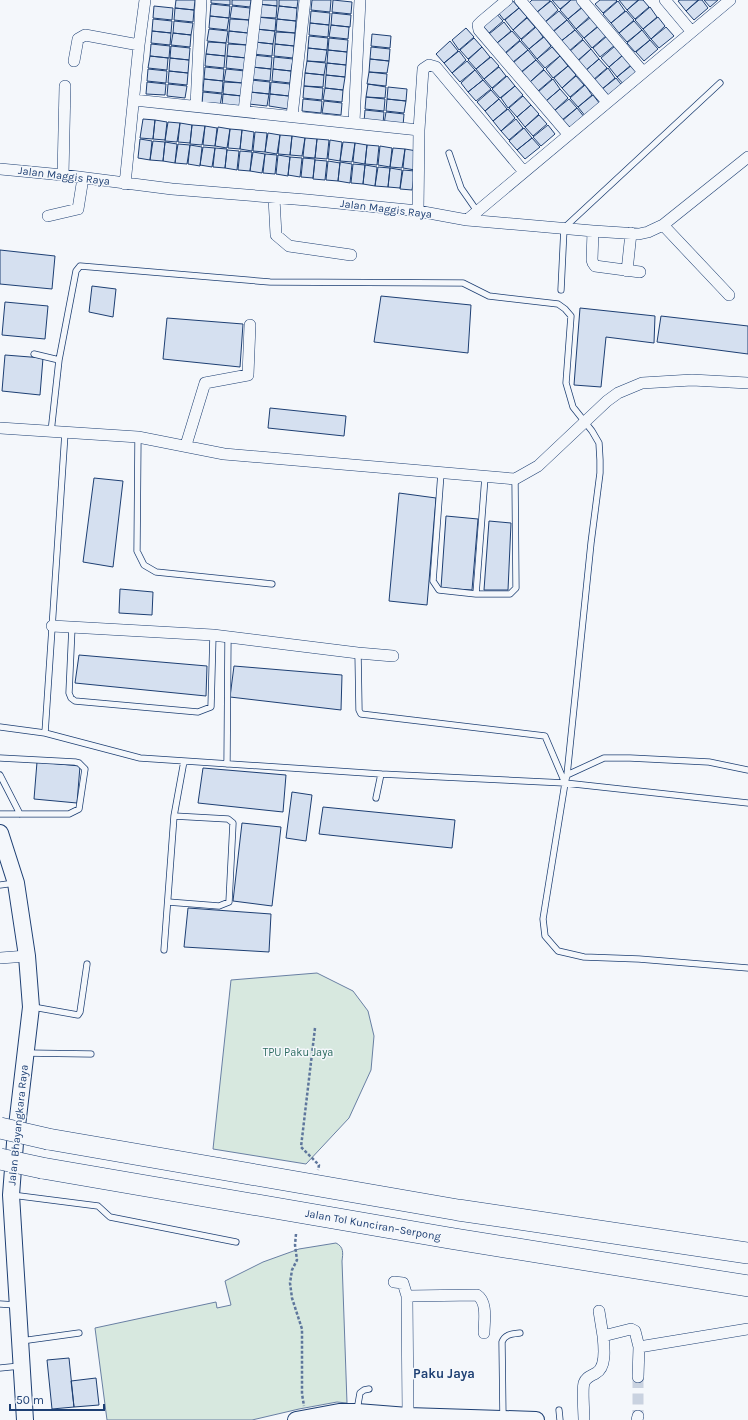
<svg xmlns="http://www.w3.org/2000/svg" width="748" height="1420" viewBox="0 0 748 1420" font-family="Karla,sans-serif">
<rect width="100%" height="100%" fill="#f4f7fb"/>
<path fill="#d7e8df" stroke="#687fa3" d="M317,973L353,991L368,1011L374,1036L371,1070L349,1118L306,1164L213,1149L231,980Z
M336,1243C344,1247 343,1253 342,1261L347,1403L337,1402L299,1409L252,1420H107L95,1328L216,1302L217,1308L231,1305L225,1281L263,1262L299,1249Z"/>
<path fill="#d5e0f0" stroke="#1d3f73" d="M176,0H195L194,10L175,8Z
M211,0H230V5L211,3Z
M232,0H251L250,7L232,5Z
M259,0H277V6L258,4Z
M279,0H298L297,8L279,6Z
M312,0H331L330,12L311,10Z
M333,0L352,2L351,14L332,12Z
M512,0L519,8L504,20L497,11Z
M532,0H550V1L536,13L528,4Z
M552,0H571L560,9Z
M571,0H577L582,7L568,19L560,10Z
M600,0H616L617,1L603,13L595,4Z
M619,0H638L627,10Z
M639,0H643L649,7L635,19L627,10Z
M680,0H698L686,11L678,1Z
M699,0H702L708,8L694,20L686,11Z
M704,0H718L710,7Z
M551,1L558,10L544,23L536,13Z
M618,1L625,11L611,23L603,14Z
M211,4L230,6L229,18L210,16Z
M258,4L277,6L276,18L257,17Z
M154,6L173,8L172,20L153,18Z
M232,6L250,8L249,20L230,18Z
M279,6L297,8L296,21L277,19Z
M583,7L590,16L576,29L568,19Z
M650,7L657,17L643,29L635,20Z
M175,8L194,10L193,22L174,20Z
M519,8L527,17L513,30L505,20Z
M311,11L330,13L329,25L310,23Z
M559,11L567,20L552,32L544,23Z
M626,11L634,20L619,33L611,23Z
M495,12L503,21L489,33L481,24Z
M332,13L351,15L350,27L331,25Z
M210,16L229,18L227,30L209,28Z
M257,17L276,19L275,31L256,29Z
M591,17L598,26L584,38L576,29Z
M658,17L665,26L651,39L643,29Z
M527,18L535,27L521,39L513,30Z
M153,19L172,21L171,33L152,31Z
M230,19L249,20L248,33L229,31Z
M277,19L296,21L295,33L276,31Z
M567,20L575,30L560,42L552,33Z
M174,21L193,23L191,35L173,33Z
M634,21L642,30L627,42L619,33Z
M504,22L511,31L497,43L489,34Z
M310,23L329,25L328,37L309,35Z
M331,25L349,27L348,39L329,37Z
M599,26L607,35L592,48L584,38Z
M536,27L543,37L529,49L521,40Z
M666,27L674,36L659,48L651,39Z
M466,28L474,37L459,50L452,40Z
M209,29L228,31L226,43L207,41Z
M256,29L275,31L273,44L255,42Z
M575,30L583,39L568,52L560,42Z
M642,30L650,40L635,52L627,43Z
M152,31L171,33L170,45L151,43Z
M229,31L248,33L247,45L228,43Z
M512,31L520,40L505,53L497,43Z
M276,32L295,33L294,46L275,44Z
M173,33L191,35L190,47L171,45Z
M372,34L391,36L390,48L371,46Z
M309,36L328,38L327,50L308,48Z
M607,36L615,45L600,57L593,48Z
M544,37L551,46L537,59L529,49Z
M329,38L348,40L347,52L328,50Z
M474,38L482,47L468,59L460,50Z
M583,40L591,49L577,61L569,52Z
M650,40L658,49L644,61L636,52Z
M450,41L458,51L444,63L436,54Z
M520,41L528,50L513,62L506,53Z
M208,42L226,43L225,56L206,54Z
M255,42L273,44L272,56L253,54Z
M151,44L170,46L169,58L150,56Z
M228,44L247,45L246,58L227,56Z
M275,44L294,46L293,58L274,56Z
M171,46L190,48L189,60L170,58Z
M615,46L623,55L609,67L601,58Z
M371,47L390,49L389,61L370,59Z
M482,47L490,57L476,69L468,60Z
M552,47L560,56L545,68L537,59Z
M308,48L327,50L325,62L307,61Z
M591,49L599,59L585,71L577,62Z
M328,50L347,52L346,65L327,63Z
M528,50L536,60L521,72L513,63Z
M459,51L466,60L452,73L444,63Z
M206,54L225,56L224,68L205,66Z
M253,55L272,57L271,69L252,67Z
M623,55L631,65L617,77L609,67Z
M150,56L168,58L167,70L148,68Z
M227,56L246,58L244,70L226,68Z
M560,56L568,66L553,78L546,69Z
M274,57L293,59L291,71L273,69Z
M491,57L499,66L484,79L476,69Z
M170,58L189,60L188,73L169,71Z
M370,59L389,61L387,73L369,72Z
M599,59L607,68L593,80L585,71Z
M536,60L544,69L530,82L522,72Z
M307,61L326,63L324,75L305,73Z
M467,61L475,70L460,82L452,73Z
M327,63L346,65L345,77L326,75Z
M632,65L639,74L625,86L617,77Z
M568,66L576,75L562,88L554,78Z
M205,67L224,69L223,81L204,79Z
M252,67L271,69L270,81L251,79Z
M499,67L506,76L492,88L484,79Z
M608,68L615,78L601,90L593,81Z
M148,69L167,71L166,83L147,81Z
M226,69L245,71L243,83L224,81Z
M273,69L291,71L290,83L272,81Z
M475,70L483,80L468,92L461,83Z
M544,70L552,79L538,91L530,82Z
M169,71L188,73L187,85L168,83Z
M369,72L387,74L386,86L367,84Z
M305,73L324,75L323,87L304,86Z
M326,75L345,77L343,90L325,88Z
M507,76L515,86L500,98L492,89Z
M576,76L584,85L570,97L562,88Z
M616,78L624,88L609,100L601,90Z
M204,79L223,81L222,93L203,91Z
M553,79L560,89L546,101L538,92Z
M251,80L270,82L269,94L250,92Z
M483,80L491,89L476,101L468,92Z
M147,82L166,84L165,95L146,94Z
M224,82L243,83L242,96L223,94Z
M271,82L290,84L289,96L270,94Z
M168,84L187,86L185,98L167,96Z
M368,84L386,87L385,98L366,97Z
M585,85L592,95L578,107L570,98Z
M304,86L323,88L322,100L303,98Z
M515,86L523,95L508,108L501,98Z
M388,87L407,89L406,101L387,99Z
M325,88L343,90L342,102L323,100Z
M560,89L568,98L554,111L546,101Z
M491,90L499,99L485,111L477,102Z
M203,92L222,94L220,106L202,104Z
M250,92L269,94L267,106L249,104Z
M223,94L242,96L241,108L222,106Z
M270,94L289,96L288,109L269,106Z
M593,95L600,104L586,117L578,107Z
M523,96L531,105L517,117L509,108Z
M366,97L385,99L384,111L365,109Z
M303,99L322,101L321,113L302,111Z
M387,99L406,101L404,113L386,111Z
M499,99L507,109L493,121L485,111Z
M569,99L577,108L562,120L554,111Z
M324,101L342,103L341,115L322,113Z
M531,105L539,114L525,127L517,117Z
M577,108L585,118L570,130L562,121Z
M508,109L515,118L501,131L493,121Z
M365,110L384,112L383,124L364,122Z
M386,112L404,114L403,126L384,124Z
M539,115L547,124L533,136L525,127Z
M143,119L155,120L153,139L140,138Z
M516,119L523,128L509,140L501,131Z
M155,120L167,122L165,140L153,139Z
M168,122L180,123L177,142L165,141Z
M180,123L192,125L190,143L178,142Z
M192,125L205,126L202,145L190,144Z
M548,125L555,134L541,146L533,137Z
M205,126L217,128L215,146L203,145Z
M218,127L230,129L227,148L215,146Z
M524,128L532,138L517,150L509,141Z
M230,129L242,130L240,149L228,148Z
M242,130L254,132L252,151L240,149Z
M255,132L267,133L265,152L253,151Z
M268,133L280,135L277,154L265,152Z
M280,135L292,136L290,155L278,154Z
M292,136L305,138L302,156L290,155Z
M305,138L317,139L315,158L303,157Z
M532,138L540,147L525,159L517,150Z
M140,139L152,141L150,160L138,158Z
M317,139L329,140L327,159L315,158Z
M330,140L342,142L340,161L328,159Z
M153,141L165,142L163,161L150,160Z
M165,142L177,144L175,163L163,161Z
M343,142L355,143L352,162L340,161Z
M355,143L367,145L365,164L353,162Z
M178,144L190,145L187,164L175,163Z
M190,145L202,147L200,166L188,164Z
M367,145L379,146L377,165L365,164Z
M380,146L392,148L390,167L378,165Z
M203,147L215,148L212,167L200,165Z
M215,148L227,149L225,168L213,167Z
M393,148L405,149L402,168L390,167Z
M405,149L417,151L415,170L403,168Z
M227,150L239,151L237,170L225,168Z
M240,151L252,152L250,171L238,170Z
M253,152L265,154L262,173L250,171Z
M265,154L277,155L275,174L263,173Z
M278,155L290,157L288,176L276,174Z
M290,157L302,158L300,177L288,175Z
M303,158L315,159L313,178L301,177Z
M315,160L327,161L325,180L313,179Z
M328,161L340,163L338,181L326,180Z
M340,162L352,164L350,183L338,181Z
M353,164L365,165L363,184L351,183Z
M365,165L377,167L375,186L363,184Z
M378,167L390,168L388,187L375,186Z
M390,168L402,170L400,188L388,187Z
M403,170L415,171L412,190L400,189Z
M0,250L55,256L52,289L0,284Z
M92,286L116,289L113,317L89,312Z
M381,296L471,305L468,353L374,342Z
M5,302L48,306L45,339L2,335Z
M580,308L655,316L654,343L606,337L601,387L574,385Z
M661,316L748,326V354L657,342Z
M167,318L243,324L240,367L163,359Z
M5,355L43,358L40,395L2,391Z
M270,408L346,416L344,436L268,428Z
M94,478L123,481L113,567L83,562Z
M399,493L436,498L427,605L389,601Z
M446,516L478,519L472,590L441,588Z
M489,521L511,523L508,590H484Z
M120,589L153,592L152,615L119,613Z
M79,655L207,666L206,696L75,683Z
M234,666L342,675L341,710L230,697Z
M37,762L80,766L77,803L34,799Z
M203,768L286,775L283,812L198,803Z
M292,792L312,795L306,841L286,838Z
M323,807L455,820L452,848L319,834Z
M242,823L281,827L272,906L233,901Z
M188,908L271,914L269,952L184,947Z
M69,1358L74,1407L52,1409L47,1360Z
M96,1378L99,1405L74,1407L71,1381Z"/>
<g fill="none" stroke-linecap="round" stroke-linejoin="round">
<path stroke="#c9d2e0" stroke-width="11" stroke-dasharray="11 5.5" stroke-linecap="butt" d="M638,1377V1416"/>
<g stroke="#1d3f73" stroke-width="7">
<path id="lane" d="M449,153L461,188L477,211
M561,290L564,228L720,83
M34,354L59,360L51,432
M59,360L76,271L80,266L270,282L463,283L489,296L558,304L565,309L571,316L566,383L573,407L592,431L599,443L600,460V473L591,543L567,775
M138,437L137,551L144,565L156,572L272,584
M441,473L433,581L439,590L476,594L485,477
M476,594H510L516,588L515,479
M72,627L69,693L71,698L75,701L198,712L211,707L213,635
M358,653L359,710L361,714L545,736L565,783L543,919L545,936L558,951L584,957L639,959L748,968
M0,727L45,733L140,758L381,774L565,783L567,775L604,758H630L709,762L748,770
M45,733L65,433
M0,758L75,762L79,763L85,769L79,809L69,814H0
M227,764L228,637
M0,775L20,814
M565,783L748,803
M376,798L381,774
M0,885L15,883
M168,902L219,906L229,902L233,823L228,819L174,816
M164,950L174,816L184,761
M33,1007L78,1015L80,1012L87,964
M26,1053L91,1054
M12,1195L98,1206L110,1217L236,1242
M0,1304L16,1305
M21,1341L79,1333
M0,1368L20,1366
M357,1410L360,1393L364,1390L369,1389
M559,1410L560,1420
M503,1418L502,1342C505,1334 512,1334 520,1333"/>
</g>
<g stroke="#1d3f73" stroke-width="12">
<path id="street" d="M507,0L482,21L478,25L479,30L568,134
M520,0L607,102
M582,0L643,72
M665,0L691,31
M74,61L78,39L85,35L139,45
M134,100L419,130
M196,106L201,0
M244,111L257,0
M292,116L305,0
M354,122L360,0
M0,169L63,175L172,189L307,200L418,211L467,220L593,231L639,234L648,232L663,225L748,157
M63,175L65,86
M125,184L139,45L145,0
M274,198L276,235L289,246L351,255
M418,211L419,130L423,69L429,65L436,67L524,172
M48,216L78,209L83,178
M467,220L730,0
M663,225L729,295
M593,231L592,260L593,263L595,266L640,272
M627,271L631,233
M0,428L138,437L224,454L515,479L538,466L607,401L618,393L642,383L692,380L748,383
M186,445L205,383L248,375L250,325
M52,626L213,635L358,653L393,656
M0,958L27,956
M394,1282L403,1283L407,1296L408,1416
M407,1296L477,1295C488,1302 484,1322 484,1333
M599,1311L603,1336
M639,1347L748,1329
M584,1420C584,1412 582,1389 584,1383C586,1377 591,1376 596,1373C607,1367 604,1346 603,1336L631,1329L635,1331L639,1347L638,1377
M637,1420L638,1416"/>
</g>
<g stroke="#1d3f73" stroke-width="18">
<path id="secondary" d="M0,833L16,883L27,956L31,1007L15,1143L11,1195L25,1420
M296,1420L339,1412H357L408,1416L536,1420"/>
</g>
<g stroke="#1d3f73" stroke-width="22">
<path id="highway" d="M48,1139L458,1210L748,1253
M42,1168L449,1238L748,1286"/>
</g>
<path stroke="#5e769c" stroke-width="2.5" stroke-dasharray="3 2" stroke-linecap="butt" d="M315,1028L301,1147L319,1165L318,1170
M296,1234L295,1245L297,1260L292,1270L290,1283L292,1298L302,1329V1394L304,1406"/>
<use href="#lane" stroke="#f4f7fb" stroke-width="5.5"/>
<use href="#street" stroke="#f4f7fb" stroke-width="11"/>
<use href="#secondary" stroke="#f4f7fb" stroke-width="16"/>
<use href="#highway" stroke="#f4f7fb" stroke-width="21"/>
<g stroke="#1d3f73" stroke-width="22" stroke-linecap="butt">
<path id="highway-bridge" d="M0,1128L48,1139
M0,1159L42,1168"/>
</g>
<use href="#highway-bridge" stroke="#f4f7fb" stroke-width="21"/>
</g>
<g text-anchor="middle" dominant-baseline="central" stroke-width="3" stroke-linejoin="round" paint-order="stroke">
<g font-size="11" fill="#1d3f73" stroke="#f4f7fb">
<text transform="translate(64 176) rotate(7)">Jalan Maggis Raya</text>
<text transform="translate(386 209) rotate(7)">Jalan Maggis Raya</text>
<text transform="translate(18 1125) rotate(-84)">Jalan Bhayangkara Raya</text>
<text transform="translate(373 1225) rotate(10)">Jalan Tol Kunciran–Serpong</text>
</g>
<g font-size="11" fill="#2c6c60" stroke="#f4f7fb">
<text x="298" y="1052">TPU Paku Jaya</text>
</g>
<g font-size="13" font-weight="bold" fill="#1d3f73" stroke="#f4f7fb">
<text x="444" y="1373">Paku Jaya</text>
</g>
</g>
<path d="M10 1404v6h94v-6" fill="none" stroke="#1d3f73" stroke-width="2"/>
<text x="16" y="1404" font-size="12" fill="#1d3f73" stroke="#f4f7fb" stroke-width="3" paint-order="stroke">50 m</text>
</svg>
